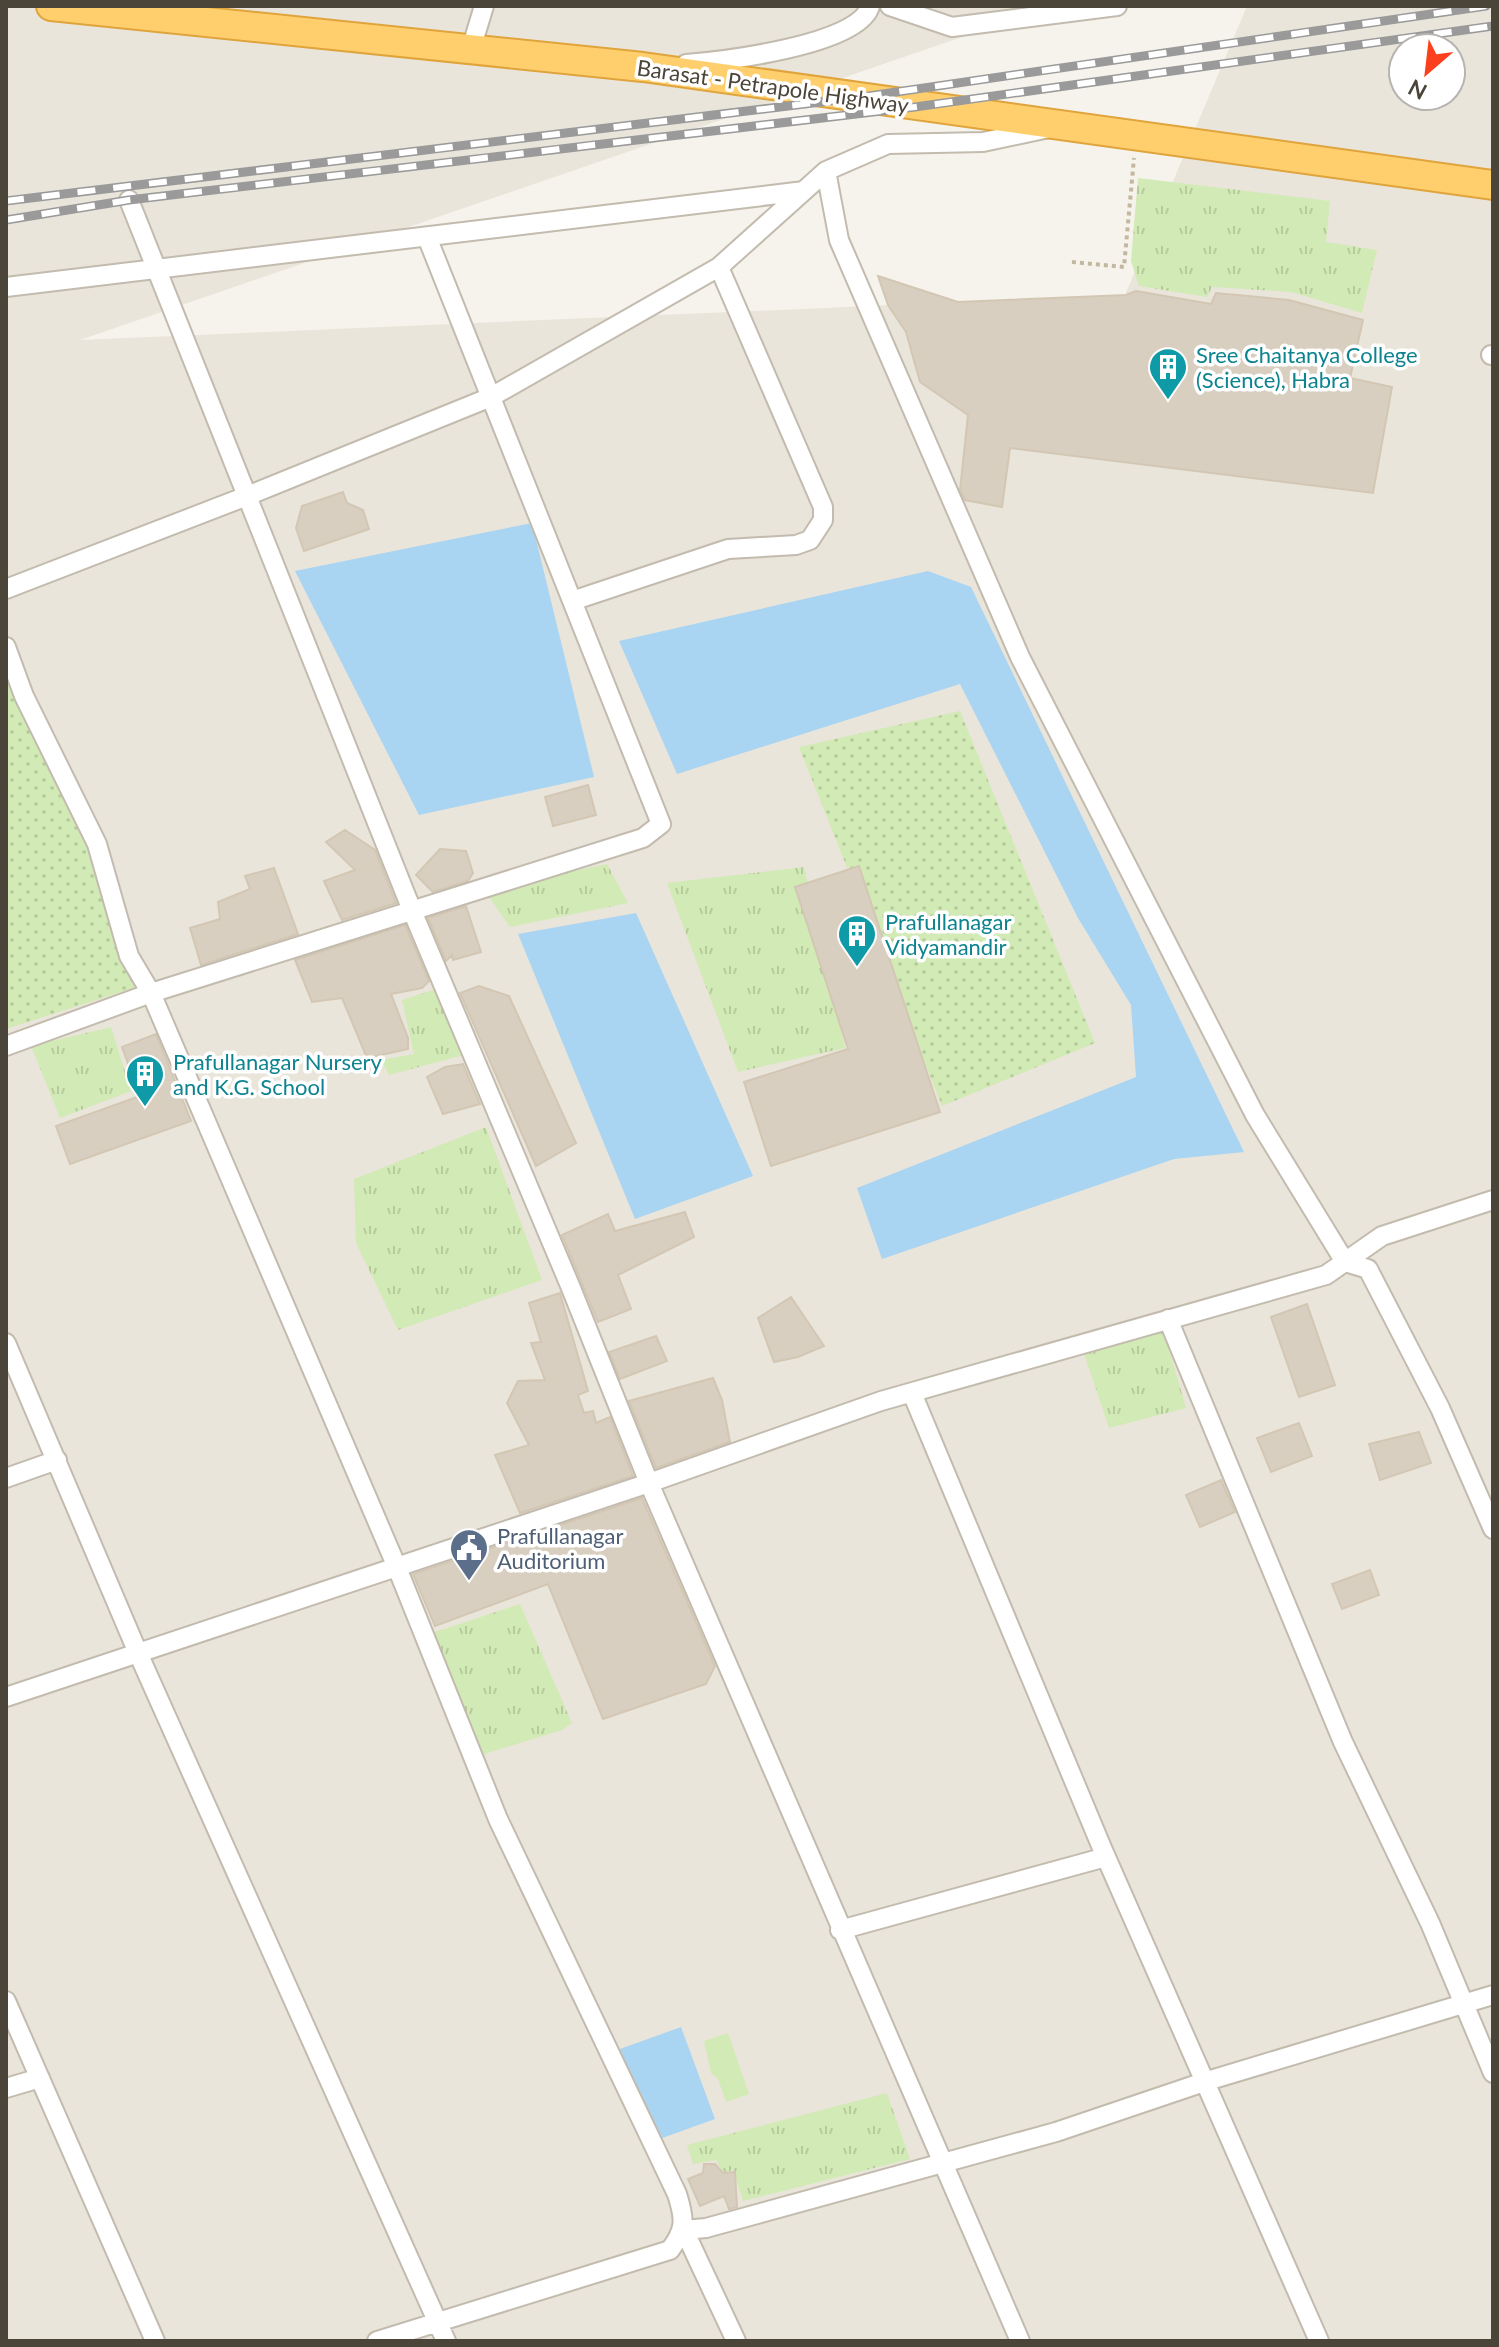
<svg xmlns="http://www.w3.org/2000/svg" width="1499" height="2347" viewBox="0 0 1499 2347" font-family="Lato,sans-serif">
<defs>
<pattern id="grass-dots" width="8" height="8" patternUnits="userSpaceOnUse" patternTransform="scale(2)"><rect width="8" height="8" fill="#d2eab5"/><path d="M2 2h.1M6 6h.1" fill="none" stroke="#b6ca9c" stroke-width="1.8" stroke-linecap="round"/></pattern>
<pattern id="park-tufts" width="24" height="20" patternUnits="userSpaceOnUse" patternTransform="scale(2)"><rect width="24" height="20" fill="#d2eab5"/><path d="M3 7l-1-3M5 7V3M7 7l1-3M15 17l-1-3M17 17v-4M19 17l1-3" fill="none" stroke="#b6ca9c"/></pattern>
</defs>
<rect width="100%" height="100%" fill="#f6f3ec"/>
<path fill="#eae5da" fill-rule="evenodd" d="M6,6H1052L80,340L1125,295L1247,6H1493V2341H6ZM1403,48H1451V96H1403Z"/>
<path fill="url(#grass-dots)" d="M6,674L87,846L117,949L137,987L6,1029Z
M960,711L1095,1043L942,1106L799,747Z"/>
<path fill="url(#park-tufts)" d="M1138,178L1330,201L1326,242L1377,250L1362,313L1291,292L1212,287L1207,297L1139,286L1131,261Z
M607,864L628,903L510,927L484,890Z
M804,867L845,1048L738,1072L667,883Z
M439,988L464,1055L389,1075L381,1060L414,1054L402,1000Z
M111,1027L131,1091L60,1118L31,1046Z
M486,1127L542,1280L398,1330L356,1243L354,1179Z
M1163,1329L1186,1408L1109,1428L1083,1351Z
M520,1604L572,1723L562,1730L481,1755L432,1633Z
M887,2093L910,2159L743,2201L733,2170L723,2173L716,2160L693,2164L687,2145Z"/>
<path fill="#d2eab5" d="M728,2033L749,2094L726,2102L718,2079L711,2073L704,2041Z"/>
<path fill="#a9d4f2" d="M532,523L594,777L419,815L295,571Z
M928,571L971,587L1244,1152L1174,1159L882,1259L857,1188L1136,1077L1131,1005L1078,918L960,684L677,774L619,641Z
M636,913L753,1176L635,1219L518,934Z
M681,2027L715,2119L654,2141L620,2049Z"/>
<path fill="#d8cfc1" stroke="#d3c7b4" stroke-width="2" d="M878,276L958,302L1126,295L1136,291L1211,304L1216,293L1289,300L1363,320L1350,378L1392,387L1373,493L1010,448L1002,507L965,500L960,490L968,415L920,382L906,332L888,305Z
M343,492L347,503L363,510L369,529L304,551L296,528L302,506Z
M588,785L596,815L553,826L545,797Z
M345,830L375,850L396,903L342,920L324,881L355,870L326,842Z
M440,849L466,851L473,873L468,881L433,892L416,875Z
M859,866L940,1112L771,1166L744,1082L848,1049L795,887Z
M274,868L298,934L201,965L190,928L220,919L218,902L250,889L245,876Z
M466,906L481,952L453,960L452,955L446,961L428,918Z
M405,925L429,981L422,988L391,994L408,1038V1049L367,1058L342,998L312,1002L295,960Z
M479,986L509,996L576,1143L536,1166L460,993Z
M156,1034L191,1121L70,1164L56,1126L140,1096L122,1047Z
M463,1064L480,1104L443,1114L427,1077L445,1067Z
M685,1212L694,1237L618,1275L631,1309L598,1322L562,1235L608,1214L615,1231Z
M560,1293L588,1391L578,1395L584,1413L593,1411L596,1423L610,1417L633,1476L520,1513L495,1455L529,1445L507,1403L518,1381L545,1380L531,1343L541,1342L529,1303Z
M791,1297L824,1346L798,1357L774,1362L758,1318Z
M1307,1304L1335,1385L1299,1397L1271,1317Z
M656,1336L667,1361L620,1379L609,1352Z
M713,1378L722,1400L730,1442L656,1468L629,1401Z
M1299,1423L1312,1456L1271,1472L1257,1438Z
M1419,1432L1431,1463L1380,1480L1369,1444Z
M1221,1480L1235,1512L1200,1527L1186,1495Z
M642,1498L715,1666L706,1684L603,1719L548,1584L435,1626L413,1574Z
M1370,1570L1379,1595L1342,1609L1332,1584Z
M704,2164H715L723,2173L735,2172L737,2207L729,2209L724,2196L700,2206L688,2179L703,2173Z"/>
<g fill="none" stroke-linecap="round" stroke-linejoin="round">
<g stroke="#c2bbae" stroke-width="22">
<path id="minor" d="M890,6L952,27L1117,6
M471,49L484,6
M686,64C723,61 860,45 870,6
M1049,128L983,142L888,144L826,171L719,267L491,397L247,496L413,913L571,1288L649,1483L881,1401L1326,1275L1382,1236L1493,1200
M826,171L839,240L1020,657L1255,1115L1345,1262L1368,1269L1440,1408L1493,1529
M6,287L804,191
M1491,355H1493
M6,589L247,496L129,200
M572,601L728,549L796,545L810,540L823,520V507L719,267
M6,647L24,696L97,844L129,956L151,993L396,1565L498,1819L677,2194C685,2219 686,2229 670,2250L377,2341
M6,1046L151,993L643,838L661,824L427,237
M1168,1319L1343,1742L1430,1923L1493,2073
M6,1343L138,1653L446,2341
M912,1393L1102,1848L1319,2341
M6,1478L57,1460
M6,1697L649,1483L1020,2341
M840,1930L1106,1857
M6,2001L155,2341
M6,2088L40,2078
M736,2341L684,2230L706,2228L1056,2132L1207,2081L1493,1995"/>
</g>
<g stroke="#e0a43c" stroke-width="32">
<path id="highway" d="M51,6L643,67L1493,185"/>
</g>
<path stroke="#c4b79f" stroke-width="4" stroke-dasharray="4 4" stroke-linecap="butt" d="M1072,262L1124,267L1134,158"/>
<use href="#minor" stroke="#fff" stroke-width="18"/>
<use href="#highway" stroke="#ffcf6e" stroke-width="28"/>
<g stroke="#9a9a9a" stroke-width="9">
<path id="rail" d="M6,201L862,97L1486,6
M6,220L129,200L915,107L1493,26"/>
</g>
<use href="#rail" stroke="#fff" stroke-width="6" stroke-dasharray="18" stroke-linecap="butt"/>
</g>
<defs>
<g id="building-pin" transform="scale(2)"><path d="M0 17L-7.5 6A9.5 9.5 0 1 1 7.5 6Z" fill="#0f9aa8" stroke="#fff"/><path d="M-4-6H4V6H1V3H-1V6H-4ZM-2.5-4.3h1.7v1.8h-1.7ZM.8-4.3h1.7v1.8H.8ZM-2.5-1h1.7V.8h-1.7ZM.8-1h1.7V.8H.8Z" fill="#fff"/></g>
<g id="civic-pin" transform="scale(2)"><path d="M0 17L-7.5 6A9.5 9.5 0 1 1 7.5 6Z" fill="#5c6f8a" stroke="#fff"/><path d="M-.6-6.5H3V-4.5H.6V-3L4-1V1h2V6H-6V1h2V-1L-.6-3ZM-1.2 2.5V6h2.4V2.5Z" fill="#fff"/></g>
</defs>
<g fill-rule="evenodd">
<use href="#building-pin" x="1168" y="367"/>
<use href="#building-pin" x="857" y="934"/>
<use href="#building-pin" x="145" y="1074"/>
<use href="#civic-pin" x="469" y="1548"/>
</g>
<g text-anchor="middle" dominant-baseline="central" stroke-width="7" stroke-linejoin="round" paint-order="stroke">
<g font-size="22" fill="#4b4439" stroke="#fff">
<text transform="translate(773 86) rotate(8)">Barasat - Petrapole Highway</text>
</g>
<g font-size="22" fill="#0d838f" stroke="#fff" text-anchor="start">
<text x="1196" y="354">Sree Chaitanya College<tspan x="1196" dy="25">(Science), Habra</tspan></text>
<text x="885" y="921">Prafullanagar<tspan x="885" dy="25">Vidyamandir</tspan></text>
<text x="173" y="1061">Prafullanagar Nursery<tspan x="173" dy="25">and K.G. School</tspan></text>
</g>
<g font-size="22" fill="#4e5e75" stroke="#fff" text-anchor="start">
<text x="497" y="1535">Prafullanagar<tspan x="497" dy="25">Auditorium</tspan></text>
</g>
</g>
<rect width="1499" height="2347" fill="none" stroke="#4b4439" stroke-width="16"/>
<g transform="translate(1427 72) rotate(208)"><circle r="38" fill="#ffffff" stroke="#b7b4b0" stroke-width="2"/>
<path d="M0-6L14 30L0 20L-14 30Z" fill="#fc3f1d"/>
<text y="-12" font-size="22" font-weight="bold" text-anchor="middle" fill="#4b4439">N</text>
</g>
</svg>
